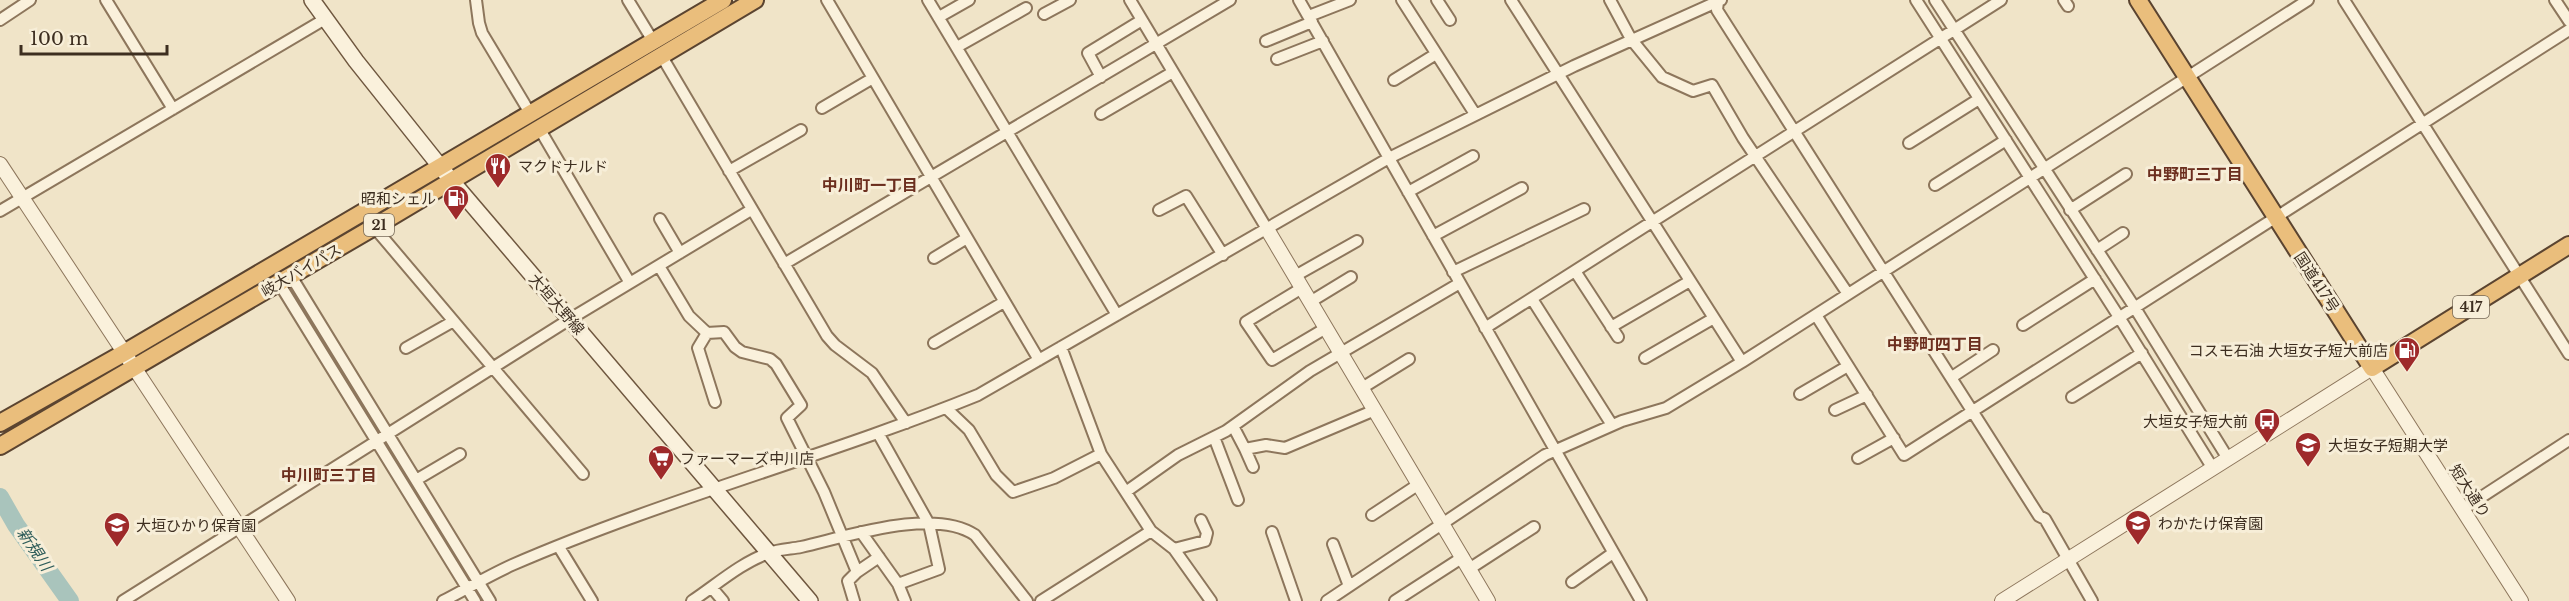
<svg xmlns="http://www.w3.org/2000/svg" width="2569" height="601" viewBox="0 0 2569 601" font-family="'Libre Baskerville','Noto Sans JP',serif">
<rect width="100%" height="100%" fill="#f0e4c8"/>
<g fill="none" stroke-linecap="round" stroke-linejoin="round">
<path stroke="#a9c4bc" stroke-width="18" d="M0,497L16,525L70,601"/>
<g stroke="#8d765c" stroke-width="14">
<path id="minor" d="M106,0L173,109
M476,0L479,23L482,33L530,113
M628,0L653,41
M827,0L1039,360
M928,0L1117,315
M1130,0L1267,229
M1299,0L1641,601
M1402,0L1475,114
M1437,0L1450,20
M1511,0L1742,362
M1610,0L1631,39L1662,77L1693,91L1712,85L1743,138L1848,294
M1916,0L2119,317L2212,467
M1935,0L2135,308L2227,457
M2064,0L2068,6
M2344,0L2569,354
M2555,0L2569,21
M1718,2L1717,10L2039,516L2045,519L2092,601
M1044,14L1070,0
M1309,16L1350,0
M939,17L969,0
M0,20L30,0
M1266,41L1312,22
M957,47L1026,8
M661,55L827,336L835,345L872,373L906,423
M1277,59L1323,41
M1101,77L1088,53L1142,20
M1394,80L1436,54
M822,108L873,78
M1101,114L1173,72
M539,128L630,283
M1909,143L1979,99
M729,171L801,130
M1935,185L2006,140
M1408,192L1473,156
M1159,210L1186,196L1223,255
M2070,210L2126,174
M0,211L325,19
M660,219L680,253
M374,227L583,474
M1433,236L1522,188
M2097,250L2123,233
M934,258L967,238
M784,264L1230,0
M659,266L689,316L707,333L724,332L735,347L742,352L770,359L776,364L801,405L787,418L824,492L857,572L848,581L854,601
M1575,271L1618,337
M1453,272L1584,209
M291,276L490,601
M1295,276L1357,241
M279,283L475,601
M1302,288L1246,322L1272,360L1326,328
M1532,299L1612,425
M1310,302L1351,277
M1816,315L1904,455L2569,30
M2023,325L2095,279
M1611,327L1690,281
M1485,328L2001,0
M707,333L698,348L715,402
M934,343L1004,302
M1061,347L1101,454L1151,531L1174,549L1211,601
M406,348L452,322
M1645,358L1714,318
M1952,377L1993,350
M1362,388L1409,359
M1800,394L1848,366
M2072,397L2142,353
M946,408L969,430L996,475L1013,492L1054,478L1101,454
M1835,410L1867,395
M1233,426L1245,449L1266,445L1285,448L1375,410
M1214,437L1238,500
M1245,449L1253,467
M1858,458L1894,438
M416,480L460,454
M1127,491L1178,455L1226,431L1310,371L1460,283
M2463,509L2569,440
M1372,515L1419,484
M861,532L898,584L939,569L929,524L878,433
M1272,532L1296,601
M1333,544L1349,586
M559,547L592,601
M1174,549L1205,541L1207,533L1201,520
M1469,569L1534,527
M857,572L879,557
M1572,582L1613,553
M898,584L905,601
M712,588L723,601
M123,601L570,319L751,210
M443,601C466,589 488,576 512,565C664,499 825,457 978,395L1389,158L1574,66L1721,0
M692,601C716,585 742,562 769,553C779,549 791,549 801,547C846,537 933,507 975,535L1027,601
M1041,601L1151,531
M1327,601L1545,455L1622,421L1666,408L1742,362L2308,0
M1395,601L1463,557"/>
</g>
<g stroke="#8d765c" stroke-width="16">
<path id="tertiary" d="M0,164L288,601
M1267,229L1488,601
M2002,601L2372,368L2521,601"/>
</g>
<g stroke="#6f573f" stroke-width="18">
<path id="secondary" d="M312,0L356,61L451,180L810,601"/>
</g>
<g stroke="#5b4430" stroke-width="20">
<path id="trunk" d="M2138,0L2372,368L2569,245
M0,423L124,353L723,0
M0,446L374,227L755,0"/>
</g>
<use href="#minor" stroke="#faf1dc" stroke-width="10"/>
<use href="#tertiary" stroke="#faf1dc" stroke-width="14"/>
<use href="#secondary" stroke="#faf1dc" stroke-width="15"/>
<use href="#trunk" stroke="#eabe7c" stroke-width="16"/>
</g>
<defs>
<g id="restaurant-pin" transform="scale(1.35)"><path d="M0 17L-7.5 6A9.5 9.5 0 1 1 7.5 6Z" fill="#9e2a2b" stroke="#f7eed8"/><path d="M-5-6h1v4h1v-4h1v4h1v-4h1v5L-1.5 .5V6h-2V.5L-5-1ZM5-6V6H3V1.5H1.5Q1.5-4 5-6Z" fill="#fff"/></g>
<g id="fuel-pin" transform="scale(1.35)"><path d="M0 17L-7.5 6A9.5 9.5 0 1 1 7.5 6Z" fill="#9e2a2b" stroke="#f7eed8"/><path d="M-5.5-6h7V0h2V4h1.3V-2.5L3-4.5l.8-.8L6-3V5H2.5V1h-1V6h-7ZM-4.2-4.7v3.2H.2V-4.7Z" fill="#fff"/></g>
<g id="bus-pin" transform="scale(1.35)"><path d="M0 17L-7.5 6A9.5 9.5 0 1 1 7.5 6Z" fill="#9e2a2b" stroke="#f7eed8"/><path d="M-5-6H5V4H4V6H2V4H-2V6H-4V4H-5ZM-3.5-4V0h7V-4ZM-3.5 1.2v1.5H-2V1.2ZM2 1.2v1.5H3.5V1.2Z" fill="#fff"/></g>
<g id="university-pin" transform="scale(1.35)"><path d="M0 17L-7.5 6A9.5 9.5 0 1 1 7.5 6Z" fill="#9e2a2b" stroke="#f7eed8"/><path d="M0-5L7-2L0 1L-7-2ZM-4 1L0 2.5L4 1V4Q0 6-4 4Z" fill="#fff"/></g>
<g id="supermarket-pin" transform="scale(1.35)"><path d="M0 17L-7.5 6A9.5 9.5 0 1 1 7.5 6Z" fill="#9e2a2b" stroke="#f7eed8"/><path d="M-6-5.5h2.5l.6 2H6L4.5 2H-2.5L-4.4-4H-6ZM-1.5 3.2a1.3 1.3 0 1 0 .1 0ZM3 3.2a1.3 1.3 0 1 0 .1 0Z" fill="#fff"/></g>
<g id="school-pin" transform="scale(1.35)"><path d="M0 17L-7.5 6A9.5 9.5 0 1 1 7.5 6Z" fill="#9e2a2b" stroke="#f7eed8"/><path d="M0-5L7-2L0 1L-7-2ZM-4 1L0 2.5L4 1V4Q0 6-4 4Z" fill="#fff"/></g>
</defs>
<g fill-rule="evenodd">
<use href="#restaurant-pin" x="498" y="166"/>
<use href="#fuel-pin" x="456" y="198"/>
<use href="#fuel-pin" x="2407" y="350"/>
<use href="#bus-pin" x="2267" y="421"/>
<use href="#university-pin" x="2308" y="445"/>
<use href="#supermarket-pin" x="661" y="458"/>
<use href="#school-pin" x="2138" y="523"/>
<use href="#school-pin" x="117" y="525"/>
</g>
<g text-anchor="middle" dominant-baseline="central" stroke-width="6" stroke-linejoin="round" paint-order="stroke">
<g fill="#f7eed8" stroke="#756857" stroke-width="1.5">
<rect x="364" y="214" width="30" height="22" rx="4.5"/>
<rect x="2453" y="296" width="36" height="22" rx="4.5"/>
</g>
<g font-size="14" font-weight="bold" fill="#3d2e20">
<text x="379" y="225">21</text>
<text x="2471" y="307">417</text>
</g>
<g font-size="15" fill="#3d2e20" stroke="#f7eed8" text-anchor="start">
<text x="518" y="166">マクドナルド</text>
<text x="436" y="198" text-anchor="end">昭和シェル</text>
<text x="2388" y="350" text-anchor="end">コスモ石油 大垣女子短大前店</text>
<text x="2248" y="421" text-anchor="end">大垣女子短大前</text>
<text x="2328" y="445">大垣女子短期大学</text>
<text x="680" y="458">ファーマーズ中川店</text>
<text x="2158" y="523">わかたけ保育園</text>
<text x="136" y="525">大垣ひかり保育園</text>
</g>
<g font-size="15" fill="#3d2e20" stroke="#f7eed8">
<text transform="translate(301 270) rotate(-30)">岐大バイパス</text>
<text transform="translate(2317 282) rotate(57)">国道417号</text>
<text transform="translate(557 304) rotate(49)">大垣大野線</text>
<text transform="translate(2470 491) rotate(57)">短大通り</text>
</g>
<g font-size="16" font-weight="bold" fill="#6b2e1e" stroke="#f7eed8">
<text x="2195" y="174">中野町三丁目</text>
<text x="870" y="185">中川町一丁目</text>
<text x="1935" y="344">中野町四丁目</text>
<text x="329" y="475">中川町三丁目</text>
</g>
<g font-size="16" font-style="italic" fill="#2f5d5a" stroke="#f7eed8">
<text transform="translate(35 549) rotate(56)">新規川</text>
</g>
</g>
<path d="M21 45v9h146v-9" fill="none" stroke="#3d2e20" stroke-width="3"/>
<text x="30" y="45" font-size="18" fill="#3d2e20" stroke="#f7eed8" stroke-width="4.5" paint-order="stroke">100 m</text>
</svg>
